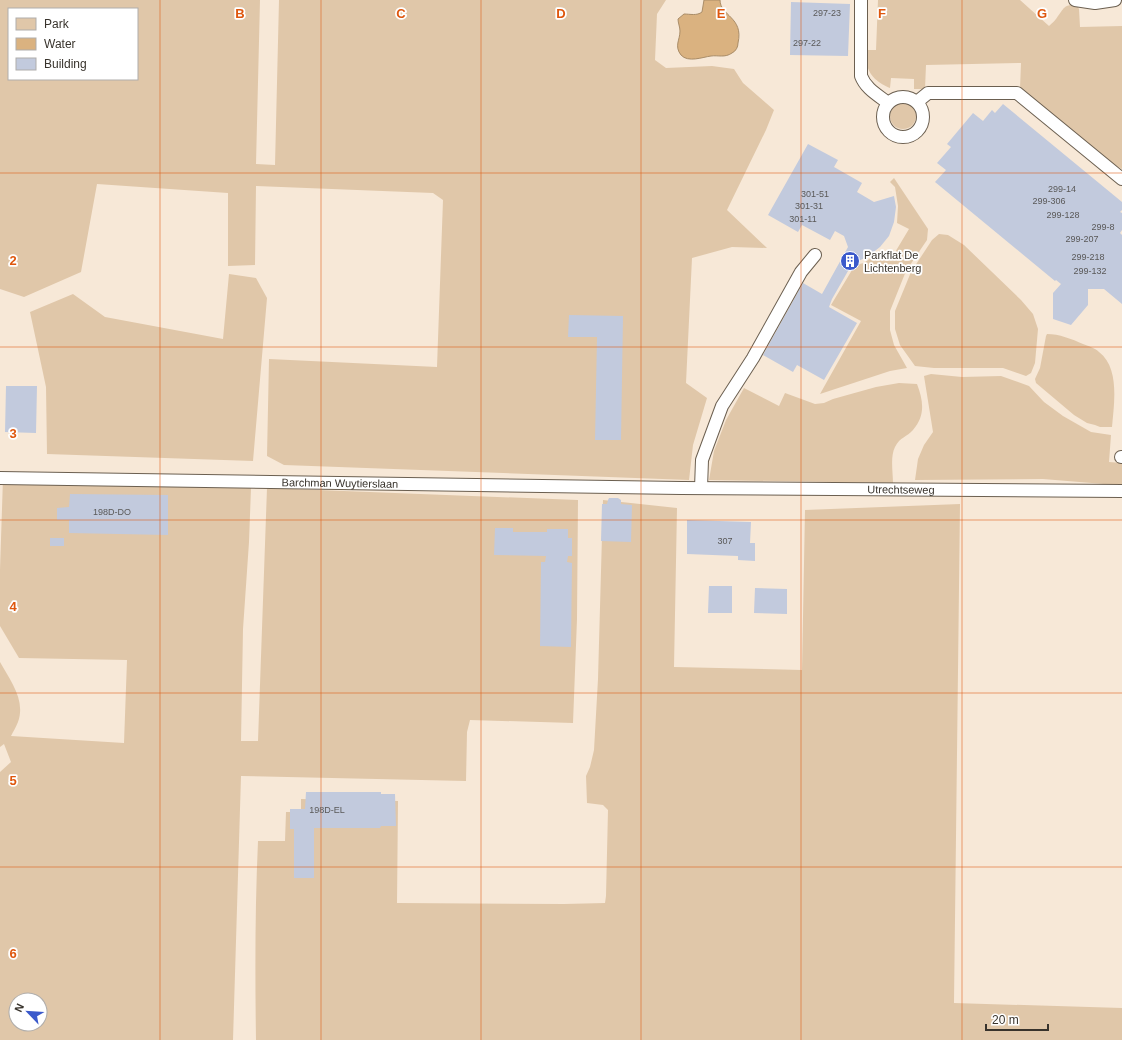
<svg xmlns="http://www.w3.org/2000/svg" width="1122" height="1040" viewBox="0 0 1122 1040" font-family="Helvetica,sans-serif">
<rect width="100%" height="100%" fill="#f7e8d7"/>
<path fill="#e0c7a9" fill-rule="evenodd" d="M0,0H260L256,164L275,165L279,0H666L657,14L655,60L666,68L712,66L734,69L743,83L774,110L766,130L727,210L767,248L732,247L692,258L686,383L707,398L693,445L689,480L284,465L267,456L269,359L437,367L443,200L433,193L256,186L255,265L228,266V193L97,184L81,272L24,297L0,289ZM9,9H137V79H9Z
M878,0H1020L1049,26C1052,23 1056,20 1058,16C1065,7 1063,6 1076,4L1079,9L1080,27L1122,26V169L1110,162L1020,89L1021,63L926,65L925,89H914V79L891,78L890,88C880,84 868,76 867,63C866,59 867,54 867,50H876Z
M890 116a13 13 0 1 1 26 0a13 13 0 1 1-26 0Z
M894,178L928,229L927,240L906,271L890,311V330L894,345L907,368L890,371L820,394L861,321L831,305L855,265L864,263L881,250L891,259L909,229L897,223L898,206L895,187L890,182Z
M939,234L948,235L964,245L1021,300L1033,314L1038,329L1035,363L1031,373L1026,376L1003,368H934L915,366L900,345L895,329V311L911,272L932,240Z
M229,274L256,278L267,298L253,461L47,454L46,387L30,312L73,294L105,317L223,339Z
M1047,334C1059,334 1072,339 1083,344C1088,346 1095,348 1099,352C1120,368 1114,404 1112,427H1100L1095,425L1087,423L1074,415L1036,383L1035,379L1040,368L1046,336Z
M931,374L962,377L1001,376L1029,386L1044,402L1063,416L1091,432L1111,435L1109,462L1122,463V484H1104L1043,479L915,480L918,459L924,445L933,432L924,376Z
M899,383L917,384C923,400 926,415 913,430C907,437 900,437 895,447C890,457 893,472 893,483L709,480L714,451L726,420L744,388L779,406L785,393L815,404L824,403L833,399L876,387Z
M3,478L251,488L249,542L243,629L241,741H258L267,488L578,500L577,619L573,723L470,720L467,732L466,781L241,776L233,1040H0V772L11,762L4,744L0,747V662C10,680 26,700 18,722C16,727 13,732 11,736L124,743L127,660L19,658L0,626V570ZM16,1000H40V1024H16Z
M603,500L677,508L674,667L802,670L805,510L960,504L954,1003L1122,1008V1040H256C255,974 255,907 258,841H285L286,812H301V799L398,801L397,903L564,904L605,903L606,896L608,810L603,805L587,803L586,776L590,767L594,750L598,679Z"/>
<path fill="#dab280" stroke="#a98c67" d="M704,0H720C720,16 744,17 738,43C738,47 736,51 732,53C725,58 718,55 711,56C703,57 688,63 681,55C674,46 680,40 680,31C680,27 678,23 678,19L684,14C690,14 697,16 702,12Z"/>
<path fill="#c2cadd" d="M791,2L850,4L848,56L790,55Z
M1003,104L1122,202V210L1120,212L1122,213V230L1120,233L1122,235V304L1104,289H1088V305L1071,325L1053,319V293L1061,284L1056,280L1055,281L935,182L946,170L937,163L951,147L947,144L973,113L983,121L992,110L995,113Z
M808,144L838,160L834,167L862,183L857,192L874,202L894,196L896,207L894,222L889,236L880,247L867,257L852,264L832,299L829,307L857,323L824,380L797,365L793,372L763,355L803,283L822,294L848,247L844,236L835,231L830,240L802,225L798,232L768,215Z
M569,315L623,316L621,440H595L597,337H568Z
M6,386H37L36,433L5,432Z
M70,494L168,495V535L69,533V520H57V508L69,507Z
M609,498H618L621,500V504L632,505L631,542L601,541L602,504H607L608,500Z
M687,520L751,522L750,543H755V561L738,560V556L687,554Z
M495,528H513V532H547V529H568V538H572V556H568L567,562L572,563L571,647L540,646L541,562H545L546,556L494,555Z
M50,538H64V546H50Z
M709,586H732V613H708Z
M755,588L787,589V614L754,613Z
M306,792H381V794H395L396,826H381L380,828H314V878H294V829H290V809H305Z"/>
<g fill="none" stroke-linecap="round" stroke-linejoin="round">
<g stroke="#6b5f50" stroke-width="14">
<g id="service">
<path d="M861,0V76C866,89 878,95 888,103"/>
<path d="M1075,0L1095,3L1115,0"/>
<circle cx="903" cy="117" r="20"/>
<path d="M917,102L928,93H1017L1122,179"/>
<path d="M1121,457H1122"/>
<path id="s1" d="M0,478L681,488L1122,491"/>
<path d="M701,488L702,460L722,406L753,358L801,272L815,255"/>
</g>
</g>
<use href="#service" stroke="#fff" stroke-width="12"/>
</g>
<path fill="none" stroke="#df570e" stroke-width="1" stroke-opacity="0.55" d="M160,0V1040M321,0V1040M481,0V1040M641,0V1040M801,0V1040M962,0V1040M0,173H1122M0,347H1122M0,520H1122M0,693H1122M0,867H1122"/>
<defs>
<g id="building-disc" transform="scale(1)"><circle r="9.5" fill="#3a59cb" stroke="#fff"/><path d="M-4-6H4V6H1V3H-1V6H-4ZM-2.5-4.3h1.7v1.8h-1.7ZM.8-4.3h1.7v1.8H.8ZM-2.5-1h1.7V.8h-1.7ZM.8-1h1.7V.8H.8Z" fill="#fff"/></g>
</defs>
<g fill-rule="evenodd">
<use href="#building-disc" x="850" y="261"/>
</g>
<g text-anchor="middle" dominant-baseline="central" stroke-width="3.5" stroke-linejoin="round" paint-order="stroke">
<g font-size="9" fill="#5a5958">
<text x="827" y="13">297-23</text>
<text x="807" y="43">297-22</text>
<text x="1062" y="189">299-14</text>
<text x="815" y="194">301-51</text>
<text x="1049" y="201">299-306</text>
<text x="809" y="206">301-31</text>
<text x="1063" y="215">299-128</text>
<text x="803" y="219">301-11</text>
<text x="1103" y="227">299-8</text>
<text x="1082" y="239">299-207</text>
<text x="1088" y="257">299-218</text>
<text x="1090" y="271">299-132</text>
<text x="112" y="512">198D-DO</text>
<text x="725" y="541">307</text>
<text x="327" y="810">198D-EL</text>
</g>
<g font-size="11" fill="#38332c" stroke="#fff" text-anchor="start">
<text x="864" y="255">Parkflat De<tspan x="864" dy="13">Lichtenberg</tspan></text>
</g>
<g font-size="11" fill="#38332c" stroke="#fff">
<text stroke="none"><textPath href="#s1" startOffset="340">Barchman Wuytierslaan</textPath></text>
<text stroke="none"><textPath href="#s1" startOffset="901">Utrechtseweg</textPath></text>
</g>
</g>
<g font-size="13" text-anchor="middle" font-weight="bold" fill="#df570e" stroke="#fff" stroke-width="3.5" stroke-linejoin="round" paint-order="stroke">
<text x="240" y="18">B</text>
<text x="401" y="18">C</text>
<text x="561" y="18">D</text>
<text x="721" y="18">E</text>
<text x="882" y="18">F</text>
<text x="1042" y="18">G</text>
<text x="13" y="265">2</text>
<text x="13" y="438">3</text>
<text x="13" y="611">4</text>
<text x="13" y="785">5</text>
<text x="13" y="958">6</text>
</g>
<rect x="8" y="8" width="130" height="72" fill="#ffffff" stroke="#afadab"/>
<rect x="16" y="18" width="20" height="12" fill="#e0c7a9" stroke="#afadab"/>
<text x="44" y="28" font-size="12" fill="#38332c">Park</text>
<rect x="16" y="38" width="20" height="12" fill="#dab280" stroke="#afadab"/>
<text x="44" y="48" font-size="12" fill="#38332c">Water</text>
<rect x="16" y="58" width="20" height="12" fill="#c2cadd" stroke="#afadab"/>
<text x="44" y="68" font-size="12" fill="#38332c">Building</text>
<g transform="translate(28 1012) rotate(295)"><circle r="19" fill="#ffffff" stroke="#afadab"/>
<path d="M0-3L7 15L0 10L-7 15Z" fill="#3a59cb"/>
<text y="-6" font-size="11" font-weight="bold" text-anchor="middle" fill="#38332c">N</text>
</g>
<path d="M986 1024v6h62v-6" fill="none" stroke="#38332c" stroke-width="2"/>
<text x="992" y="1024" font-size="12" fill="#38332c" stroke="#ffffff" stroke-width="3" paint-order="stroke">20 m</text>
</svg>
